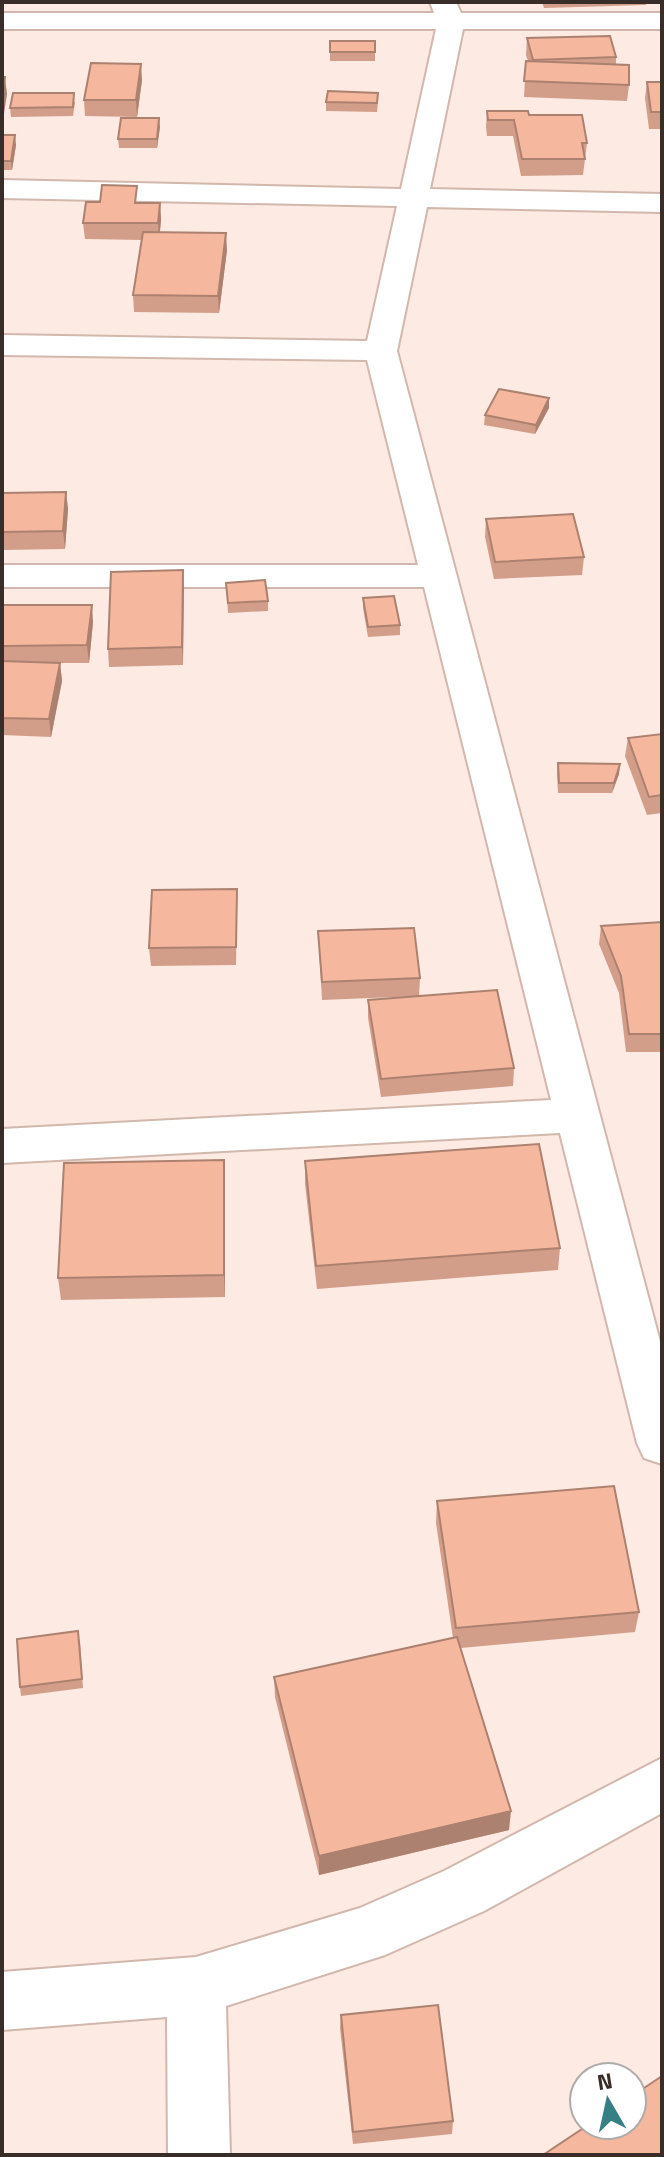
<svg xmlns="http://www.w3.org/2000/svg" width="664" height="2157" viewBox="0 0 664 2157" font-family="'Titillium Web',sans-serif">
<rect width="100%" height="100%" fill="#fceae3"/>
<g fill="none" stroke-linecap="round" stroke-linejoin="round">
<g stroke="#d2b7ac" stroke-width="4">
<path id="minor" d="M430,2H456L461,13H662V29H463L430,189L662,194V212L427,207L397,351L662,1349V1464L644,1458L637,1443L560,1133L2,1163V1129L551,1100L424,587H2V565H418L367,360L2,355V335L367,341L397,206L2,198V180L401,189L436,29H2V13H434Z
M662,1758V1813L484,1911L385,1955L226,2006L230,2155H168L167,2017L2,2030V1972L196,1957L360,1908L444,1871Z"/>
</g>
<use href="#minor" fill="#fff" fill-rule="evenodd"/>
</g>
<path fill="#d39e89" d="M208,2H229V3H208Z
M542,2H646V5L544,8Z
M527,38L616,57V65L629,85L627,101L524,97L526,61H528L526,55Z
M330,41H375V61H330Z
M142,80L137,117L85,116L84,100Z
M647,82H662V129H649L645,98Z
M75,102L73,116L11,117L10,108Z
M326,102H378L377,112L326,111Z
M487,111L529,115L587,143L583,175L521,176L513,136H487L486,127Z
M160,127L157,148H119L118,139Z
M2,135L16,145L12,170H2Z
M138,203H160L161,220L160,232L227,250L219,313L134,312L133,295L142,240L85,239L83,223Z
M549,398V408L535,434L484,425L485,415Z
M66,492L68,509L65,549L2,550V493Z
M486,519L584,557L582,575L494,579L485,537Z
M183,570V665L109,667L108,649Z
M226,583L268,601V611L228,613Z
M363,598L400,625V635L368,637L363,608Z
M2,605L93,622L89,663H60L62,681L51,737L2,735Z
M662,734V813L647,815L625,756L628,738Z
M558,763L620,764L619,774L612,793H558L557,773Z
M237,906L236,965L151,966L149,948Z
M662,922V1052H626L619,993L599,944L601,926Z
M318,931L420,978L419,996L322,1000Z
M368,1000L514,1068L513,1086L381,1097L368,1018Z
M305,1161L560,1248L558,1270L317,1289L305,1184Z
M225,1183V1297L61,1300L58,1278Z
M437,1501L639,1612L635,1632L461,1648L509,1830L319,1875L275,1697L274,1677L453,1638L436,1523Z
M80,1640L83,1688L21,1696L20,1687Z
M341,2015L453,2121L452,2134L353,2144L340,2028Z"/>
<path fill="#ac816f" d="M141,64L142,80L137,117L136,100Z
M5,77L7,94L3,120L2,98Z
M159,118L160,127L157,148V139Z
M15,135L16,145L12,170L11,161Z
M160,203L161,220L159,240L158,223Z
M226,233L227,250L219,313L218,296Z
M549,398V408L535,434L536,425Z
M66,492L68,509L65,549L63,531Z
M183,570L184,588L183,665L182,647Z
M92,605L93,622L89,663L87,645Z
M60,663L62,681L51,737L49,719Z
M620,764L619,774L612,793L614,783Z
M224,1160L225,1183V1297L224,1275Z
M511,1811L509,1830L319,1875V1856Z"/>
<path fill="#f5b89f" stroke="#ac816f" stroke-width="2" d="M610,36L616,57L533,60L527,38Z
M330,41H375V52H330Z
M526,61L629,65V85L524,81Z
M91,63L141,64L136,100H84Z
M2,77H5L2,98Z
M647,82H662V112H651Z
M328,91L378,93L377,103L326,102Z
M13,93H74L73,107L10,108Z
M487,111H528L529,115H582L587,143H582L585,159H522L514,120H488Z
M121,118H159L157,139H118Z
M2,135H15L11,161H2Z
M102,185L137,186L135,203H160L158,223H83L86,202H100Z
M143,232L226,233L218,296L133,295Z
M499,389L549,398L536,425L485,415Z
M66,492L63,531L2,532V493Z
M573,514L584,557L495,562L486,519Z
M183,570L182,647L108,649L111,572Z
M265,580L268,601L228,603L226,583Z
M394,596L400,625L368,627L363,598Z
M2,605H92L87,645L2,646Z
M2,661L60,663L49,719L2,718Z
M662,734V795L649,797L628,738Z
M558,763L620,764L614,783H559Z
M237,889L236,947L149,948L152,890Z
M662,922V1034H629L621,976L601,926Z
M414,928L420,978L322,982L318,931Z
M497,990L514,1068L381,1079L368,1000Z
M539,1144L560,1248L316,1266L305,1161Z
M224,1160V1275L58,1278L64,1163Z
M614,1486L639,1612L456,1628L437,1501Z
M78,1631L82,1679L20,1687L17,1639Z
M457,1637L511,1811L319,1856L274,1677Z
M438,2005L453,2121L353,2132L341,2015Z
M662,2076V2155H543L588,2125H632V2096Z"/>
<rect width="664" height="2157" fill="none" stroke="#382d29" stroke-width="8"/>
<g transform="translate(608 2101) rotate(351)"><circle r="38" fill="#ffffff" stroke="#afaba9" stroke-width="2"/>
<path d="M0-6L14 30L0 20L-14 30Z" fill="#367f84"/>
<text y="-12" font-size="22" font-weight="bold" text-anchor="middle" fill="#382d29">N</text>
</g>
</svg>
